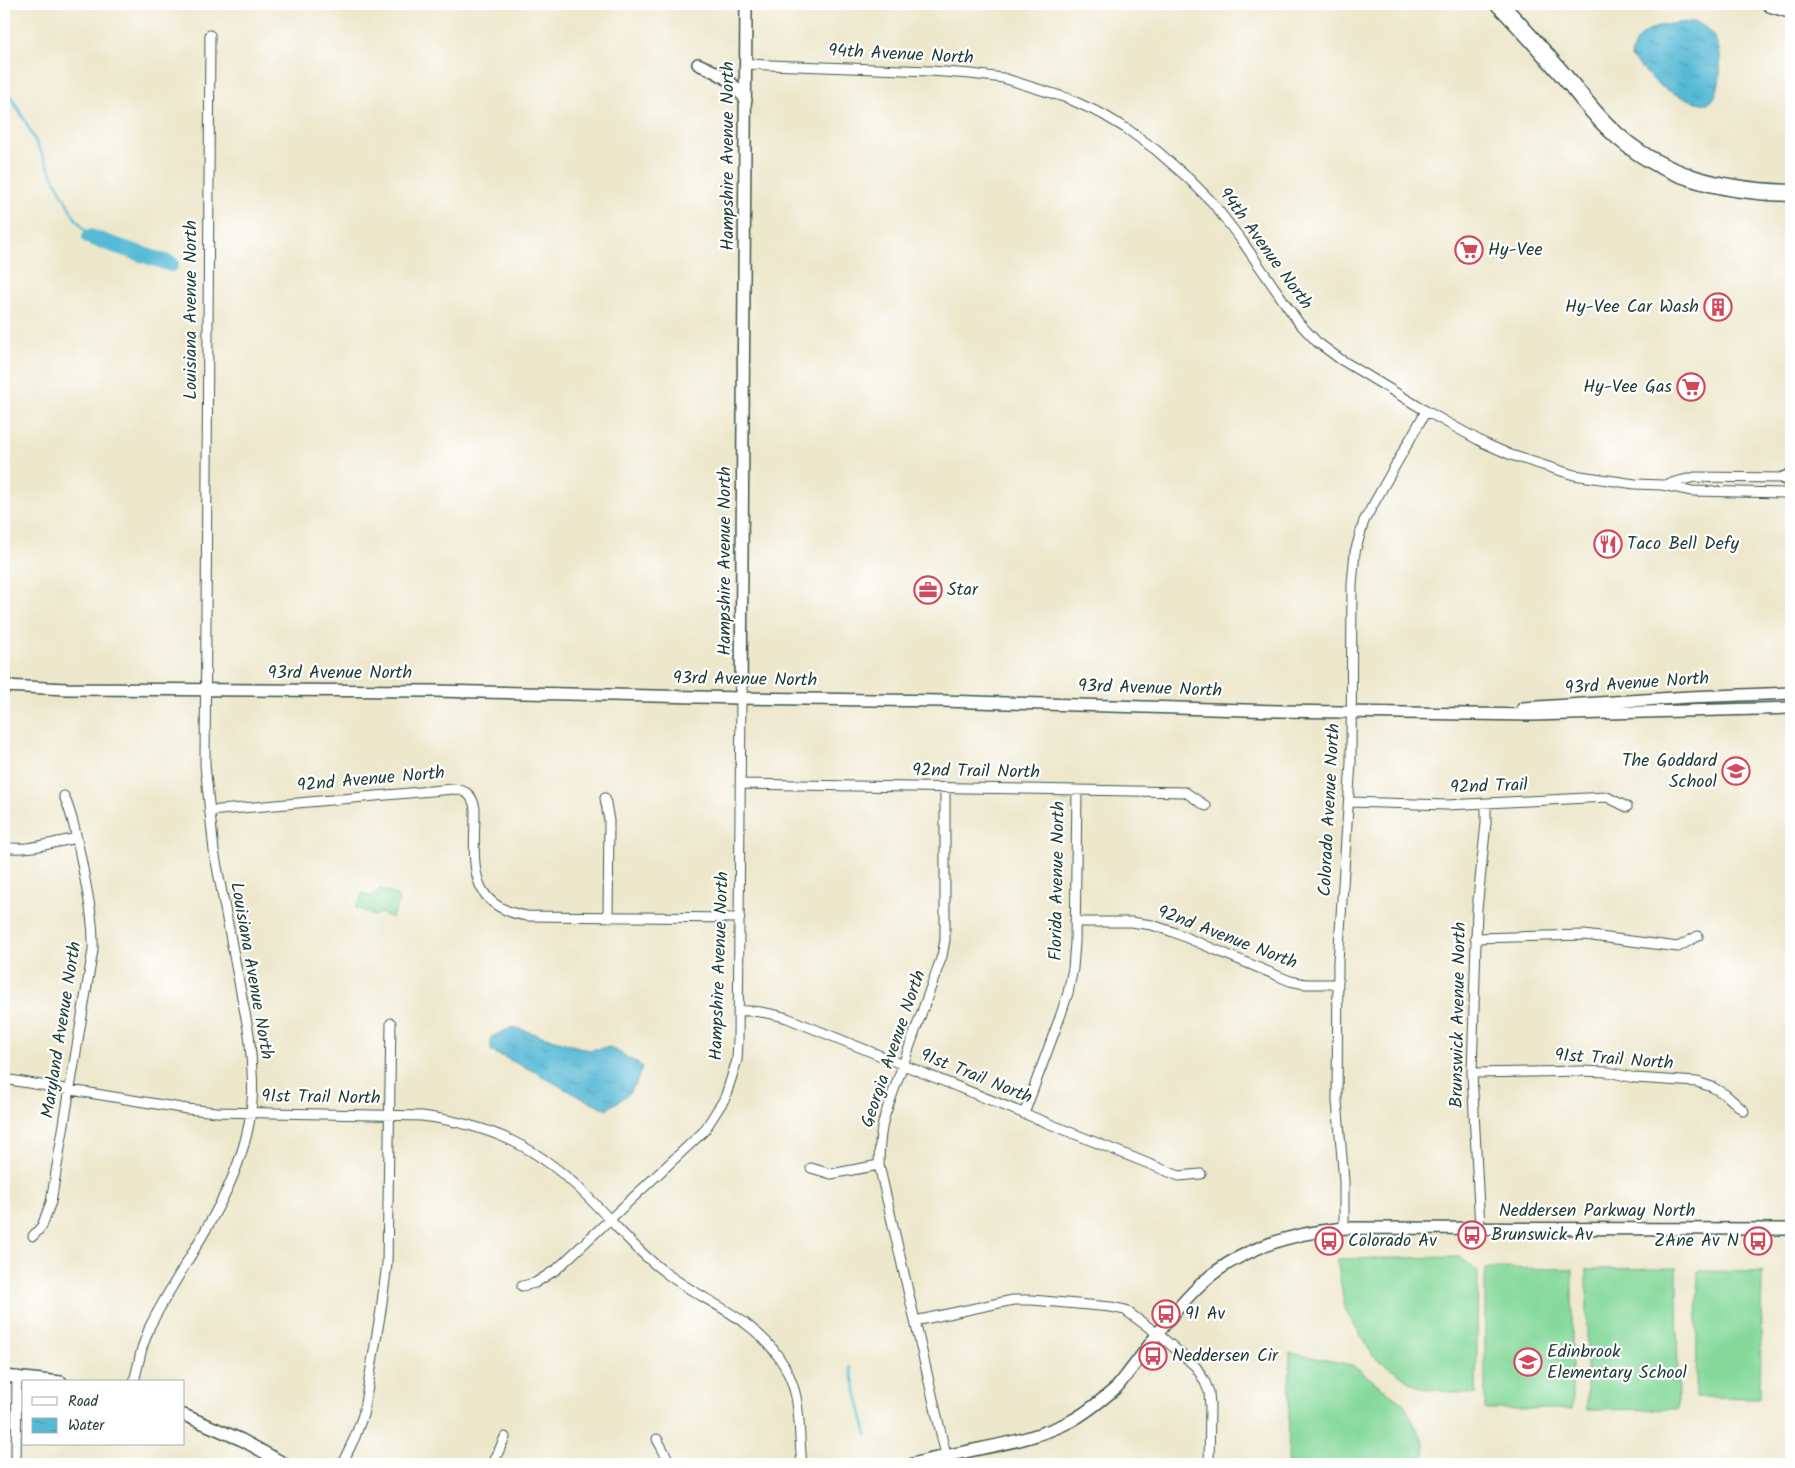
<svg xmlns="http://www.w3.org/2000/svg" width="1795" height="1468" viewBox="0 0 1795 1468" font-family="Kalam,sans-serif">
<defs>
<pattern id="park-dots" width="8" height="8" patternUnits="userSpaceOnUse" patternTransform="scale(1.25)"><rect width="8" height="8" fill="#86d99b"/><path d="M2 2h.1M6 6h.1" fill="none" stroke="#73bb86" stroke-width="1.8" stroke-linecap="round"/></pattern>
<pattern id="water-ripples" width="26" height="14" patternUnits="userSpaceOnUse" patternTransform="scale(1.25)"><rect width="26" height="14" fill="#57b9d6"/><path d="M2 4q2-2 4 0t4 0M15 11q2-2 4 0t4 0" fill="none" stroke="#4798ae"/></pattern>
</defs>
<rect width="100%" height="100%" fill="#fff"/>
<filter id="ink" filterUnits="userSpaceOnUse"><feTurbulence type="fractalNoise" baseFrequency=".02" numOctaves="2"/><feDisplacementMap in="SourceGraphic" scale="10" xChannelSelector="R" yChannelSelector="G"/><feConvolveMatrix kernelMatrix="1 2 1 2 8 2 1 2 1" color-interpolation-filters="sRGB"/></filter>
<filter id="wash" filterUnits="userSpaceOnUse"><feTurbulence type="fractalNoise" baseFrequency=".0096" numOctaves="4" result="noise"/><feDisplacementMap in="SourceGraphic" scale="20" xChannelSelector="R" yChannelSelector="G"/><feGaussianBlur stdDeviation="1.12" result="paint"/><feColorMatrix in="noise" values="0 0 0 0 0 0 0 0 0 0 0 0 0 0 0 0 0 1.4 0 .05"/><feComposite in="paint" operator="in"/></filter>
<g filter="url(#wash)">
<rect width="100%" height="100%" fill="#ede7cb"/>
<path fill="#86d99b" stroke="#528b68" d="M1460,1257L1478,1272L1476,1395L1420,1388L1373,1356L1345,1309L1337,1259Z
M1485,1268L1572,1269V1409H1485Z
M1677,1268L1678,1409L1587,1410V1269Z
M1698,1271L1762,1272L1760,1398L1696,1397Z
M1290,1353L1352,1365L1403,1403L1424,1442L1425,1464H1288Z"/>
<path fill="url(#park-dots)" stroke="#528b68" d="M380,889L396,895L399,901L392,918L380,913L374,916L356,908L363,893L371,897Z"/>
<path fill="url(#water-ripples)" stroke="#3b7b85" d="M1696,22C1706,27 1712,32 1717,43C1723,54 1722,99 1708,103C1700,106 1670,92 1662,87C1651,79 1641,67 1631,58C1633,25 1670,23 1696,22Z
M513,1027L588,1050L610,1047L642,1066C635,1092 628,1095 607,1109L577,1096L537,1073L491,1051V1037Z"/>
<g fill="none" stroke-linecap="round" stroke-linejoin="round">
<path stroke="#57b9d6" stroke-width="2.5" d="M4,85L24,119L73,215L90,237
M850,1367L867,1435"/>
<path stroke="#57b9d6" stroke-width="16" d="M90,237L171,264"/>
</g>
</g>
<g filter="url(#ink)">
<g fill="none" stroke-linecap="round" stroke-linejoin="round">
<g stroke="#3e564b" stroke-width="11">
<path id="minor" d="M746,64L930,71L971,74L1003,78L1067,98L1102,114L1127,129L1156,150L1188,178L1212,202L1242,241L1287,306L1299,323L1317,342L1340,359L1426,411L1484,443L1511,455L1574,475L1635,484L1662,485L1692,491L1785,493L1791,497
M1667,484L1695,477L1784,478L1791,472
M741,784L1185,792L1206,806
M945,787V940L942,956L885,1115C880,1132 879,1147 879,1165L948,1464
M605,798L609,821L608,917
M1350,802L1447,805L1607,797L1627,807
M209,811L453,789C467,790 473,796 475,809C475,859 464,906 527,916L740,918
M4,847C25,852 55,842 77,838
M1075,922H1131L1152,925L1173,932L1290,981L1305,984H1338
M1475,938L1584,935L1678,947L1698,936
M738,1011C756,1010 770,1013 787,1018L1179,1176L1201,1174
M1472,1073L1581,1071L1608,1072L1635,1078L1697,1082L1712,1087L1726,1095L1744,1111
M4,1079L187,1109L217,1112L422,1116C491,1125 539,1147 588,1197C615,1224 638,1253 670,1276C706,1302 752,1318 778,1356C804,1393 797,1422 802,1464
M1024,1114L1060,1017L1068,993L1073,968L1075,943L1077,791
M811,1168L831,1174L879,1165
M1344,1228V1181L1337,1101L1338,962L1351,762L1352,584L1355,552L1364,521L1426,411
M1480,1228L1472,1073L1477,909L1486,823V804
M33,1236L42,1226L51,1202L93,950C94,922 88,896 83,869C78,844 74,819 64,796
M522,1286L535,1283L557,1269L704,1131L725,1098L737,1060L738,1040L741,698
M915,1321L1013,1300H1032L1111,1307L1125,1310L1158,1334L1186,1358L1196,1367L1204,1380L1209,1392L1210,1407L1209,1464
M134,1382L142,1348L150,1326C187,1254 245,1186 252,1102C254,1080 251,1056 249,1034L214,851L205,765L210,35
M657,1439L669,1461V1464
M16,1464L17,1376
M342,1464L355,1437L363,1415L381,1310L387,1264L391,1023
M493,1464L505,1437"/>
</g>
<g stroke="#3e564b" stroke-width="14">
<path id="tertiary" d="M698,64C723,75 729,78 746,100
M4,686L67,689L434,691L741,698L942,701L1279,711L1531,715L1791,708
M741,698L746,4
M1523,708L1689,697L1791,693
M4,1376L61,1382
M184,1415L242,1440L285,1464
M913,1464C964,1449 1025,1445 1071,1421C1088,1412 1103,1399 1117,1387C1145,1353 1169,1314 1201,1284C1240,1248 1293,1233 1344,1228L1791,1229"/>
</g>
<g stroke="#3e564b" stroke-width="15">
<path id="secondary" d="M1784,478L1791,479"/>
</g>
<g stroke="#3e564b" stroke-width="19">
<path id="motorway" d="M1499,4C1524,29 1547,56 1570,83C1583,99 1595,115 1610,129C1660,178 1724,191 1791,193
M1771,4L1791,10"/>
</g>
<use href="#minor" stroke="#fff" stroke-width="9"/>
<use href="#tertiary" stroke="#fff" stroke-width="11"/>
<use href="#secondary" stroke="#fff" stroke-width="12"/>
<use href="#motorway" stroke="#fff" stroke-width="16"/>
</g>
</g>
<defs>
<g id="supermarket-ring" transform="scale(1.4375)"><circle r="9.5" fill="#fff" stroke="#d1495b" stroke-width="1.5"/><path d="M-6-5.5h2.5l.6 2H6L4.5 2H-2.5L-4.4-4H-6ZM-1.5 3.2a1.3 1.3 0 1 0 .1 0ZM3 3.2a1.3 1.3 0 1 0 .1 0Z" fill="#d1495b"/></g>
<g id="building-ring" transform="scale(1.4375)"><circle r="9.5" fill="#fff" stroke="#d1495b" stroke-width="1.5"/><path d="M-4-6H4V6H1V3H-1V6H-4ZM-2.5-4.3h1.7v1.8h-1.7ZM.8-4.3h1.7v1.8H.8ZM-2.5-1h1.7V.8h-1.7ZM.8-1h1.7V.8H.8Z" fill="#d1495b"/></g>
<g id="restaurant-ring" transform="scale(1.4375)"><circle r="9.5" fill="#fff" stroke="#d1495b" stroke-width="1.5"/><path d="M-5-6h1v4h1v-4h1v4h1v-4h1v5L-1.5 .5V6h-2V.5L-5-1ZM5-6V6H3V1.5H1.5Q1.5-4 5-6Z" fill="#d1495b"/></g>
<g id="office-ring" transform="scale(1.4375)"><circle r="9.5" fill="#fff" stroke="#d1495b" stroke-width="1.5"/><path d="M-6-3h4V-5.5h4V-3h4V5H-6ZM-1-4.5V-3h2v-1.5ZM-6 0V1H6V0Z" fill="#d1495b"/></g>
<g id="school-ring" transform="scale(1.4375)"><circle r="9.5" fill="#fff" stroke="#d1495b" stroke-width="1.5"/><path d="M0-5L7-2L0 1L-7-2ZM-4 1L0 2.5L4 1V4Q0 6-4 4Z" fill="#d1495b"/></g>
<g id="bus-ring" transform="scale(1.4375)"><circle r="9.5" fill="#fff" stroke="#d1495b" stroke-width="1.5"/><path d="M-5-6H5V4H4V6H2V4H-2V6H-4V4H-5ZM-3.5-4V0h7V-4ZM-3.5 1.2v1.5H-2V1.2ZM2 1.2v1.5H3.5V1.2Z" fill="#d1495b"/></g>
</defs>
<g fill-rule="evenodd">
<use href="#supermarket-ring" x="1469" y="250"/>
<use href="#building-ring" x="1718" y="307"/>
<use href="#supermarket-ring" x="1691" y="387"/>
<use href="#restaurant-ring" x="1608" y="544"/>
<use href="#office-ring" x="928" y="590"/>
<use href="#school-ring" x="1736" y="771"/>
<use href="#bus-ring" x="1472" y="1235"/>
<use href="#bus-ring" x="1329" y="1241"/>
<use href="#bus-ring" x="1758" y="1241"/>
<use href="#bus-ring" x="1166" y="1314"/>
<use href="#bus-ring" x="1153" y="1356"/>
<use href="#school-ring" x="1528" y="1362"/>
</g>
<g text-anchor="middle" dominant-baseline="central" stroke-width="4.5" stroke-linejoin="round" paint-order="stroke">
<g font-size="18" fill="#1f3d34" stroke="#fff">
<text transform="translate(901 55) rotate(3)">94th Avenue North</text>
<text transform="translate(728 156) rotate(-90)">Hampshire Avenue North</text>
<text transform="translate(1265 249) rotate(54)">94th Avenue North</text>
<text transform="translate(191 310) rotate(-90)">Louisiana Avenue North</text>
<text transform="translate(725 561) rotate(-90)">Hampshire Avenue North</text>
<text x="340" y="673">93rd Avenue North</text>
<text transform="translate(745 680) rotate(1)">93rd Avenue North</text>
<text transform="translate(1637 684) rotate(-4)">93rd Avenue North</text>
<text transform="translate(1150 689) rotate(2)">93rd Avenue North</text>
<text transform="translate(976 772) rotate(1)">92nd Trail North</text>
<text transform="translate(371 780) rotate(-5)">92nd Avenue North</text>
<text transform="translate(1489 787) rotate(-2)">92nd Trail</text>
<text transform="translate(1330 810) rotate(-87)">Colorado Avenue North</text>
<text transform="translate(1058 881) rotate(-89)">Florida Avenue North</text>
<text transform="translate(1227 938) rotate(21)">92nd Avenue North</text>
<text transform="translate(720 966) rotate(-88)">Hampshire Avenue North</text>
<text transform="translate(251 971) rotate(80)">Louisiana Avenue North</text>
<text transform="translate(1459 1015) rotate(-89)">Brunswick Avenue North</text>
<text transform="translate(62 1030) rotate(-81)">Maryland Avenue North</text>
<text transform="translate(894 1049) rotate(-71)">Georgia Avenue North</text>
<text transform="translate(1614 1060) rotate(4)">91st Trail North</text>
<text transform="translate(976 1077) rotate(22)">91st Trail North</text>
<text transform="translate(321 1098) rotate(1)">91st Trail North</text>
<text x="1597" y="1211">Neddersen Parkway North</text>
</g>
<g font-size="18" fill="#1f3d34" stroke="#fff" text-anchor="start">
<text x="1488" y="250">Hy-Vee</text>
<text x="1699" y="307" text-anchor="end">Hy-Vee Car Wash</text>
<text x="1672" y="387" text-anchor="end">Hy-Vee Gas</text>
<text x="1627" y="544">Taco Bell Defy</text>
<text x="947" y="590">Star</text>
<text x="1717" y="761" text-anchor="end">The Goddard<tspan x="1717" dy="21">School</tspan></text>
<text x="1491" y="1235">Brunswick Av</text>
<text x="1348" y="1241">Colorado Av</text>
<text x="1739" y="1241" text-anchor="end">ZAne Av N</text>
<text x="1185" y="1314">91 Av</text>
<text x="1547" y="1352">Edinbrook<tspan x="1547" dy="21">Elementary School</tspan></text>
<text x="1172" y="1356">Neddersen Cir</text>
</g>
</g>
<rect width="1795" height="1468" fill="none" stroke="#fff" stroke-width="20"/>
<rect x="22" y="1380" width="162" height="65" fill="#ffffff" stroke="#a5b1ae"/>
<rect x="32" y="1397" width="25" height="8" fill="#ffffff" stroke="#a5b1ae"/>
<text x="68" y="1406" font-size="15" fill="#1f3d34">Road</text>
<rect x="32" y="1418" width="25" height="15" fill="url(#water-ripples)" stroke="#a5b1ae"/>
<text x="68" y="1430" font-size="15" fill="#1f3d34">Water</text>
</svg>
